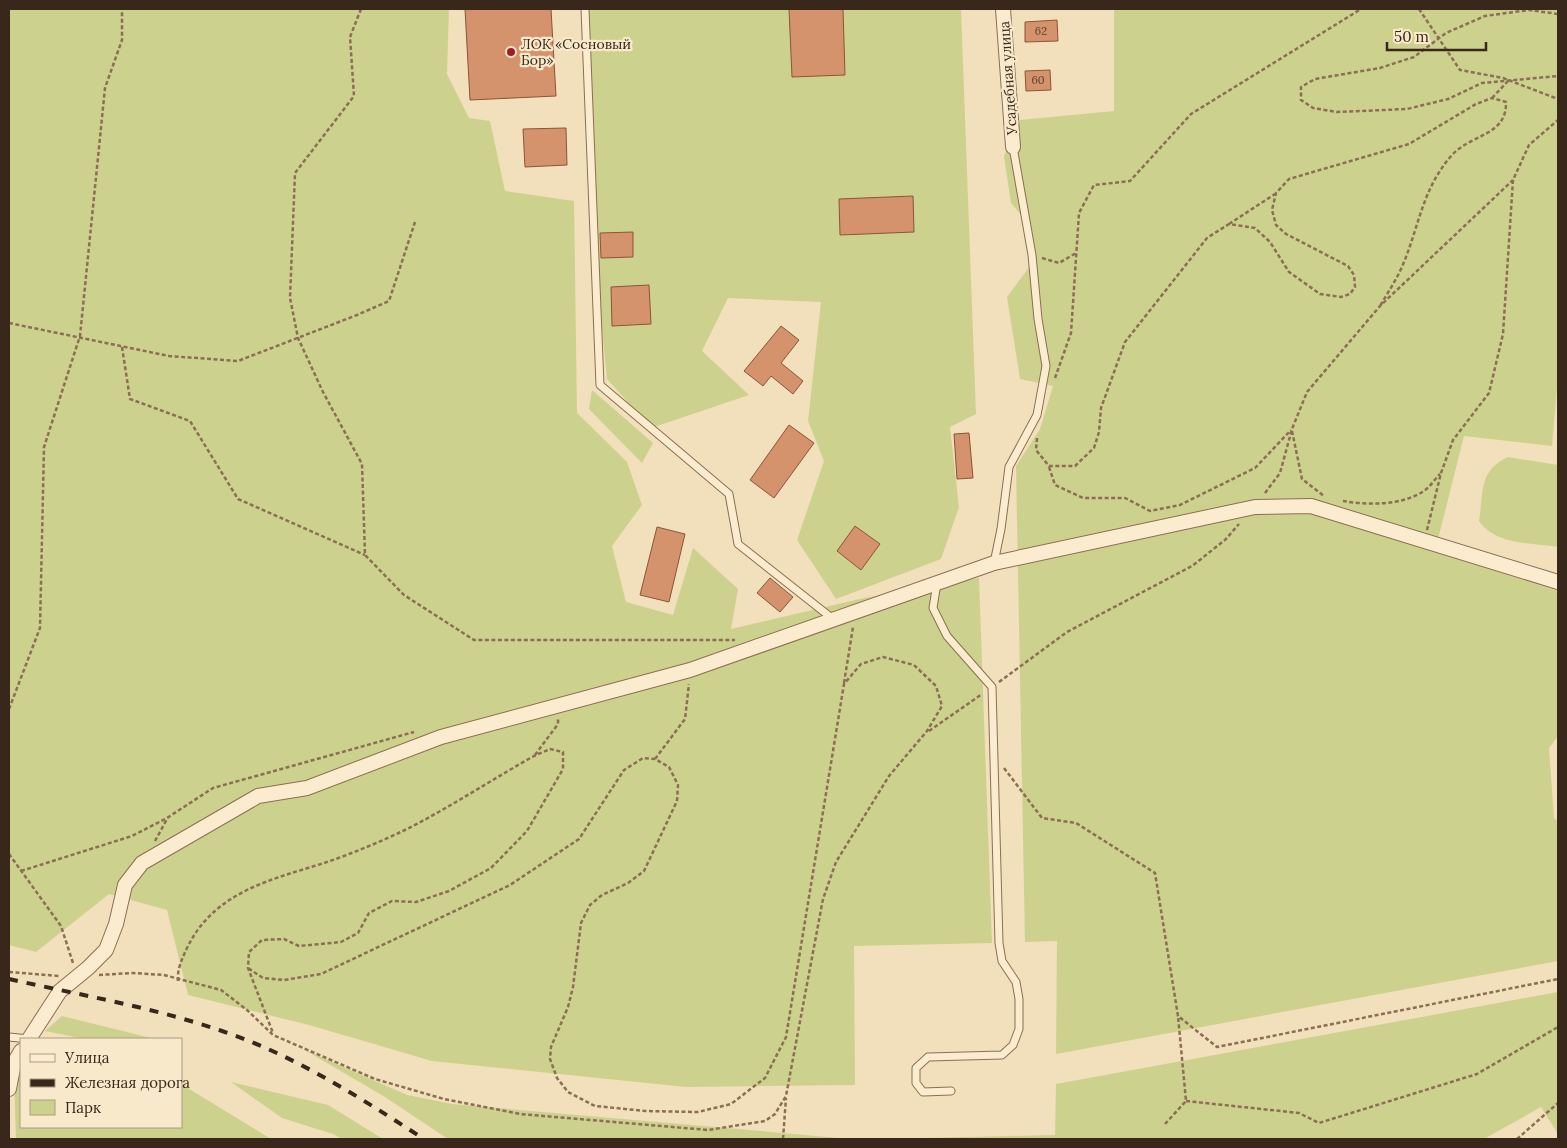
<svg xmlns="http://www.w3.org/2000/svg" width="1567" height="1148" viewBox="0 0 1567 1148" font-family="Lora,serif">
<rect width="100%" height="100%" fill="#f2dfbb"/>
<path fill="#cdd18e" d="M9,9H449L447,74L469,118L490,121L505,191L574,201L577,413L627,462L642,505L612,546L626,602L673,615L693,548L738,589L731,629L864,598L979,578L992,943L854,946L855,1085L686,1087L432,1061L309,1025L188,995L167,910L109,894L36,952L9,945Z
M589,9H961L976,414L950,427L959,507L941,559L836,599L797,540L824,461L808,421L821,302L728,298L702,351L749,395L651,428L607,379L598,289Z
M1114,9H1558V377L1552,446L1464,436L1435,551L1558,591V736L1549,748L1554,818L1558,821V961L1056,1054L1057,941L1025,942L1016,466L1040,429L1053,386L1020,379L1007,297L1030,266L1028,223L1011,203L1004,156L1020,120L1114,111Z
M592,390L653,443L642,463L589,409Z
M1508,457L1558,465V547C1532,543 1495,545 1479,521C1484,492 1478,471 1508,457Z
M1558,992V1134L1541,1107L1484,1139H877L1055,1135L1056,1084Z
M62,1016L155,1039H85L45,1031Z
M303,1049L407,1095L452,1104L851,1139H448L385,1097Z
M21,1067V1127H181V1084L271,1139H16L14,1073Z
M231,1082L328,1105L383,1139H342L333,1134L282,1118Z"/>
<path fill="#d4926d" stroke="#8c5437" d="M465,9H551L556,96L470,100Z
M789,9H843L845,75L792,77Z
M1057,20L1058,41L1025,42V22Z
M1050,70L1051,90L1026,91L1025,71Z
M566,128L567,165L525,167L523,129Z
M913,196L914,232L840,235L839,199Z
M633,232V257L601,258L600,233Z
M649,285L651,324L612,326L611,287Z
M781,326L799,340L781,363L803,381L793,394L771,376L763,386L744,371Z
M789,425L814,443L774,498L750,480Z
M969,433L973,478L957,479L954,434Z
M855,526L880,544L861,570L837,551Z
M657,527L685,534L669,602L640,595Z
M770,578L793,597L780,612L757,593Z"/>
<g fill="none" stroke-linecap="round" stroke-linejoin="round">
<g stroke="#8b6e53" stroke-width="9">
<path id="service" d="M585,9L600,385L729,494L738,544L833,619
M994,563L1001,529L1009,467L1037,415L1046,366L1038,319L1032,255L1013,147
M937,583L933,608L947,636L992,687L999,943L1002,961L1016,982L1019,999V1029L1013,1045L1002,1055L928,1057L916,1068V1083L923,1092L951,1091
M9,1037L29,1039"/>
</g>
<g stroke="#8b6e53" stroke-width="16">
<path id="minor" d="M1003,9L1013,147
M29,1039L60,991L88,968L106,950L116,924L125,885L142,863L258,796L307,788L441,737L690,670L994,563L1255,507L1311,506L1558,582
M9,1089L14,1063L21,1051"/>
</g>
<path stroke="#8b6e53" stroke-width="2.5" stroke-dasharray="4 2.5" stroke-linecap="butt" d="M361,9L350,37L354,96L295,173L290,298L298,338L323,392L362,464L365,555L404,595L474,640H735
M1419,9L1460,70L1503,78L1558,99
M1558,14L1529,10L1485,16L1446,33L1414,57L1380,68L1315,79L1301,87V100L1313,108L1337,112L1407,109L1448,99L1482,83L1558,76
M1492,98L1508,81
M1229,224L1275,194
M1042,258L1059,263L1076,253
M9,323L169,356L238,361L357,315L389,301L415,222
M122,347L130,399L190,421L238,499L365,555
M1055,378L1071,333L1079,213L1094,185L1130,181L1191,114L1361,9
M1292,431L1302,479L1324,496
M1037,438L1036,450L1049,466H1075L1094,448L1099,432L1101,408L1125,342L1207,238L1229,224L1255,228L1270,242L1289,272L1320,294L1341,297L1350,294L1355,287L1354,275L1348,266L1286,234L1276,225L1272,210L1276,193L1289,179L1409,144L1476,104L1492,98L1506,102C1507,136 1471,134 1452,155C1421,190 1419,229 1401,269C1395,282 1387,294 1380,306
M1049,467L1055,485L1083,498H1125L1150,511L1180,505L1255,468L1291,430
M1265,493L1280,473L1292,429L1307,392L1380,306L1513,180
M1343,501C1368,505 1401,506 1424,491C1430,487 1435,479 1440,474
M1427,530L1441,473L1453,440L1489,393L1503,334L1513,180L1529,145L1558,120
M999,682L1067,632L1192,566L1225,540L1239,524
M844,683L853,627
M9,709L40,628L44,447L80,336L105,88L122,40V9
M929,731L982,694
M535,755L558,724V718
M655,759L685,719L689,684
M1004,768L1042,818L1076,823L1155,873L1178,1016L1217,1047L1558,979
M155,841L167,819
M9,854L61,926L73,963
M21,871L132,836L167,818L213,788L414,732
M9,972L59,976
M99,975L133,973L164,975L221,990L247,1010L273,1035L375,1079L444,1099L520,1114L708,1130L765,1121L775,1114L786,1096L823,899L836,862L889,776L927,731L942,706L936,686L914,665L883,657L861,664L844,684L786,1037L765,1078L731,1104L698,1112L646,1111L595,1106L568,1092L557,1078L550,1059L551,1047L568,1007L573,987L581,923L590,905L602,895L628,883L644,871L677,801L678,785L669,767L655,759L643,758L624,770L579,839L510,885L321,974L284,980L263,978L248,968
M178,981C177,969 182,959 187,948C214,892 270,880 324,863C351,854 380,842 405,830C449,808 491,780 534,756L550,749L563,752V769L527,831L491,868L449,891L416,902L392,901L369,913L358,933L341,942L299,946L284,939L262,940L249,952L248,968L273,1033
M1186,1101L1299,1113L1319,1123L1477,1074L1558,1027
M1165,1124L1186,1101L1178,1016
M783,1139L786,1098
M1517,1139L1558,1103"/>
<use href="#service" stroke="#fceccf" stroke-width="7"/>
<use href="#minor" stroke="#fceccf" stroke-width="14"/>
<path stroke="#38271a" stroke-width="4" stroke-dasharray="9 9" stroke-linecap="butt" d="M9,979C80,995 152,1007 222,1031C296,1056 359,1097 424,1139"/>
</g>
<circle fill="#a01d25" stroke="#f9e9cb" stroke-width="2" cx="511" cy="52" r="5"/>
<g text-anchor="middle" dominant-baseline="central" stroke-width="4.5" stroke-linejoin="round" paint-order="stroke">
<g font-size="11" fill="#5f422f">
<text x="1041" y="31">62</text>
<text x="1038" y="80">60</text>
</g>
<g font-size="14" fill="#38271a" stroke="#f9e9cb" text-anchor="start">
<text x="521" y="44">ЛОК «Сосновый<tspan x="521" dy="16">Бор»</tspan></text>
</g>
<g font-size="14" fill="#38271a" stroke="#f9e9cb">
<text transform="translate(1008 78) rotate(-94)">Усадебная улица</text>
</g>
</g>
<rect width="1567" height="1148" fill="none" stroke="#38271a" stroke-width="20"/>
<rect x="20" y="1038" width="162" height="90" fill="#f9e9cb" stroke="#ac9b84"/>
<rect x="30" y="1054" width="25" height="8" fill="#fceccf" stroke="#ac9b84"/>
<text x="65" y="1063" font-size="15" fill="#38271a">Улица</text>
<rect x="30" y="1079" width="25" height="8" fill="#38271a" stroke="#ac9b84"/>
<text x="65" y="1088" font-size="15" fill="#38271a">Железная дорога</text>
<rect x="30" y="1100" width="25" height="15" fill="#cdd18e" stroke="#ac9b84"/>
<text x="65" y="1113" font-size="15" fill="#38271a">Парк</text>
<path d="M1387 42v8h99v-8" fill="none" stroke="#38271a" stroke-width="2.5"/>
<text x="1394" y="42" font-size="15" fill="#38271a" stroke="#f9e9cb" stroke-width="4" paint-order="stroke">50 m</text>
</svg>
